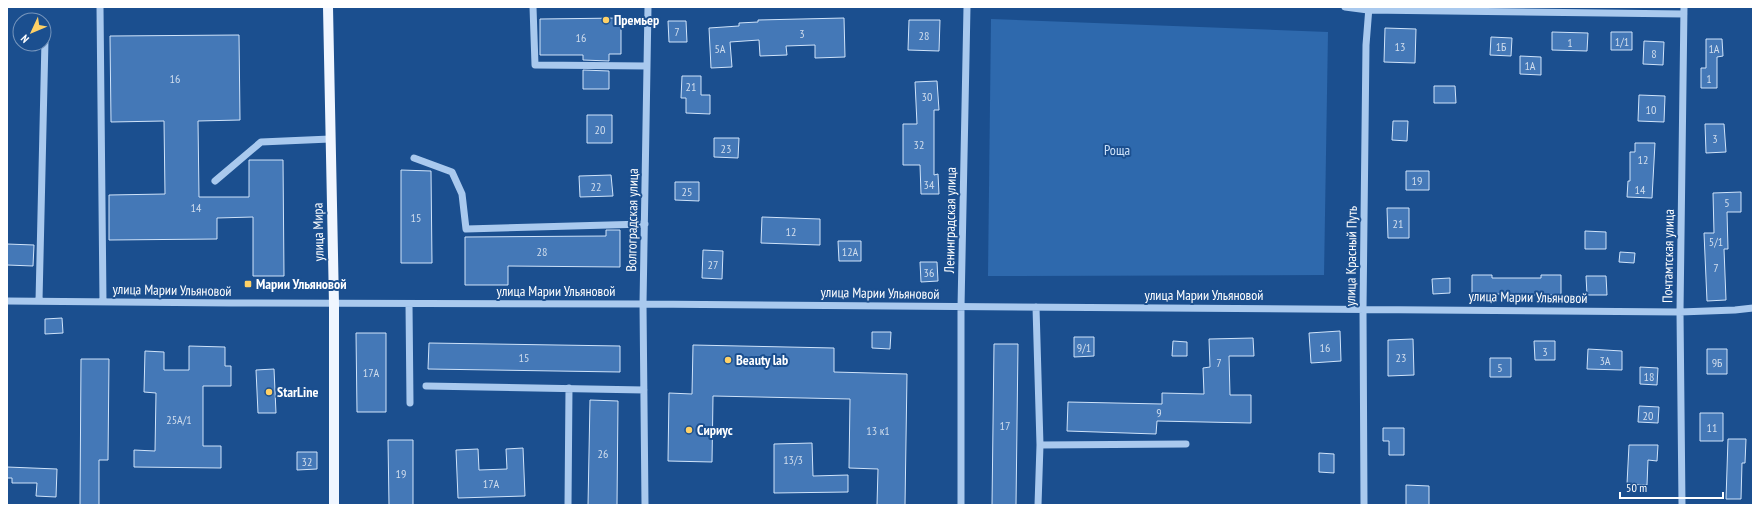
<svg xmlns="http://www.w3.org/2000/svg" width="1760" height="512" viewBox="0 0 1760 512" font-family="'PT Sans Narrow',sans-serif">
<rect width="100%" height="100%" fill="#1b4f8f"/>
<path fill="#2e69ad" d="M991,19L1328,32L1324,275L988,276Z"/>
<path fill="#4478b7" stroke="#cfe3fa" d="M621,18V54H609V61L583,60V55H540V19Z
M844,18L845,57L815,58V45L786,46L787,55L760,56L759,40L730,42L732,67L711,68L709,28L739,26V23L758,22V20Z
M909,20H940L939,51L908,50Z
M668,21H686L687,42H669Z
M1385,28L1416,29L1415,63L1384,62Z
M1552,32L1588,33L1587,51L1552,50Z
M1611,32H1632V50H1611Z
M239,35L240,120L198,121L199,197H249V160H283L284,276H253V217L217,218V239L109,240V195L165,194L164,121L111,122L110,36Z
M1491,37L1512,38L1511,56L1490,55Z
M1706,39H1722L1723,56L1717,57V88H1701V68H1706Z
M1644,41L1664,42L1663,65L1643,64Z
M1520,56L1541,57V75L1520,74Z
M583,70L609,71V89H583Z
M682,76H701V95H710V114L686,113V98H681Z
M937,81L939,110H934V175L938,174L939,194H921L920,165H903V124H917L915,82Z
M1434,86H1455L1456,103H1434Z
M1639,95L1665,96L1664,122L1638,121Z
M587,115H612V143H587Z
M1393,121H1408L1407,141L1392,140Z
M1705,124H1724L1726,152L1706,153Z
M714,138H739L738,158L714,157Z
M1635,143H1655L1652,198L1627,197L1628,181H1630V152H1635Z
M401,170L431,171L432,263H401Z
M1406,171H1429V190H1406Z
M611,175L613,196L580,197L579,176Z
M675,182H699V201L675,200Z
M1741,192V212H1727L1728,249H1724L1726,300L1707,301L1704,233H1714L1713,193Z
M1387,208H1409V238H1388Z
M762,217L820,219V245L761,243Z
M606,230H620V267L508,266V285H465V237L606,236Z
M1585,231L1606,232V249H1585Z
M838,241H861V261H839Z
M7,244L34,245L33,266L7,265Z
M703,250L723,251L722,279L702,278Z
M1620,252L1635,253L1634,263L1619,262Z
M920,262H937L938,281L921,282Z
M1472,275H1492V278H1541V275H1561V295H1525V297H1505V294H1472Z
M1586,276H1606L1607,295H1587Z
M1450,278V293L1433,294L1432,279Z
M62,318L63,333L45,334V319Z
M1340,331L1341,361L1311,363L1309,333Z
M872,332H891L890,349L872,348Z
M356,333H386V412H357Z
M1074,337H1094V356L1074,357Z
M1253,338L1254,356H1229L1230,395H1251V423L1157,421L1156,434L1067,431L1068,402L1162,404V393L1204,394L1203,368L1210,367L1209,339Z
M1413,339L1414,375L1388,376V340Z
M1173,341L1187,342V356H1172Z
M1534,341H1555V360H1535Z
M429,343L620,346V372L428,369Z
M994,344H1018L1016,505H992Z
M693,345L834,348V372L907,374L905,505H877L878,469L849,468L850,399L713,396L712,462L668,461L669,393L692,394Z
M189,346L225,347V366H231V386H203V446H221V468L134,467V450L155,451L156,393L144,392L145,351L164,352V370H189Z
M1588,349L1622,351V370L1587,369Z
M1707,349H1727V374H1707Z
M1490,358H1511V377H1490Z
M81,359H109L108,460H99V505H80Z
M1640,367L1658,368L1657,385L1640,384Z
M274,369L276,413H258L256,370Z
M590,400L618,401L617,505H588Z
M1639,406L1659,407L1658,423L1638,422Z
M1700,413H1723V441H1700Z
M1383,428H1404V455H1389V441H1383Z
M1728,439H1746L1745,463H1742L1741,499H1726Z
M388,440H413V505H389Z
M812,443L813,476L848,475V492L774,493V444Z
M1629,445H1658L1657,461L1648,460L1647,485L1627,484Z
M523,448L525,496L458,498L456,450L478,449L479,470L507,469L506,449Z
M297,452H317V469L297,470Z
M1319,453L1334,454V473L1319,472Z
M7,467L57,469L56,497L36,496L37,483H12V478H7Z
M1406,485L1429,486V505H1406Z"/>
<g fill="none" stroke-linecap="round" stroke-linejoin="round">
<path stroke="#a9c9ee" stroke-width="7" d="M100,7L103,302
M533,7L535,65L647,66
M1345,7L1368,10L1684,14
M414,158L452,172L462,194L466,229L645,224
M215,181L261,142L330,139
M7,301L231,303L643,304L1680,312L1735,310L1753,308
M39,301L45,40
M409,304L410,403
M1036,307L1040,445
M426,386L644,390
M568,505L569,388
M645,505L643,304L648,7
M961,505V307L967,7
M1038,505L1040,445L1186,444
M1364,505L1363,309L1366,45L1369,7
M1682,505L1680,312L1684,7"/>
<path stroke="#f0f6ff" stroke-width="10" d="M328,7L334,304V505"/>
</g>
<g fill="#ffd166" stroke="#1b4f8f" stroke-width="1.5">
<circle cx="606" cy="20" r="4"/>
<rect x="244" y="280" width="8" height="8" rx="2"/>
<circle cx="728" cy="360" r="4"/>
<circle cx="269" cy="392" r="4"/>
<circle cx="689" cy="430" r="4"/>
</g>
<g text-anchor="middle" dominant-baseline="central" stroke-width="4" stroke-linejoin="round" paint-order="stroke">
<g font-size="12" fill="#d0dded">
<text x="677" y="31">7</text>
<text x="802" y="33">3</text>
<text x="924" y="35">28</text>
<text x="581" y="37">16</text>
<text x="1622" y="41">1/1</text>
<text x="1570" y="42">1</text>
<text x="1400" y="46">13</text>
<text x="1501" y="46">1Б</text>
<text x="720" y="48">5А</text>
<text x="1714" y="48">1А</text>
<text x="1654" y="53">8</text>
<text x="1530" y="65">1А</text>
<text x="175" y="78">16</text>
<text x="1709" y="78">1</text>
<text x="691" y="86">21</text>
<text x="927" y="96">30</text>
<text x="1651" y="109">10</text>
<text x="600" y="129">20</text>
<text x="1715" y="138">3</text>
<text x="919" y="144">32</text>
<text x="726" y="148">23</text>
<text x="1643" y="159">12</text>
<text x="1417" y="180">19</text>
<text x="929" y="184">34</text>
<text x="596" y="186">22</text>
<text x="1640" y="189">14</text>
<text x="687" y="191">25</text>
<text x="1727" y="202">5</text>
<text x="196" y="207">14</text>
<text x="416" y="217">15</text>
<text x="1398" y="223">21</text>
<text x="791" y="231">12</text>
<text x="1716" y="241">5/1</text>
<text x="542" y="251">28</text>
<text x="850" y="251">12А</text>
<text x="713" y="264">27</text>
<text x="1716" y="267">7</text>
<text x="929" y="272">36</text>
<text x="1084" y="347">9/1</text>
<text x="1325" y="347">16</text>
<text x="1545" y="351">3</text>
<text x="524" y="357">15</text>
<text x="1401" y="357">23</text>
<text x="1605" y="360">3А</text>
<text x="1219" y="362">7</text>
<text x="1717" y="362">9Б</text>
<text x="1500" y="367">5</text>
<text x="371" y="372">17А</text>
<text x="1649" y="376">18</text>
<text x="1159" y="412">9</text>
<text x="1648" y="415">20</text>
<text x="179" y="419">25А/1</text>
<text x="1005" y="425">17</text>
<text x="1712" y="427">11</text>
<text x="878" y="430">13 к1</text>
<text x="603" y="453">26</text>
<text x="793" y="459">13/3</text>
<text x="307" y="461">32</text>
<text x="401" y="473">19</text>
<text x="491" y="483">17А</text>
</g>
<g font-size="14" font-weight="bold" fill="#fff" stroke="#1b4f8f" text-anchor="start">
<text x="614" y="20">Премьер</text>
<text x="256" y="284">Марии Ульяновой</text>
<text x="736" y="360">Beauty lab</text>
<text x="277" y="392">StarLine</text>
<text x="697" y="430">Сириус</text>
</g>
<g font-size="14" fill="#cfe3fa" stroke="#1b4f8f">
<text x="1117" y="150">Роща</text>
</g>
<g font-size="14" fill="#fff" stroke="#1b4f8f">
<text transform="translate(632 220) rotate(-89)">Волгоградская улица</text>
<text transform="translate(950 220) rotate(-89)">Ленинградская улица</text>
<text transform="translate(318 232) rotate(-91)">улица Мира</text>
<text transform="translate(1351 256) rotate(-89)">улица Красный Путь</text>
<text transform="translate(1668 256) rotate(-89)">Почтамтская улица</text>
<text transform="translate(172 290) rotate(1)">улица Марии Ульяновой</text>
<text x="556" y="291">улица Марии Ульяновой</text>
<text transform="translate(880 293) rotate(1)">улица Марии Ульяновой</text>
<text x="1204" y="295">улица Марии Ульяновой</text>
<text transform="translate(1528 297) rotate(1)">улица Марии Ульяновой</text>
</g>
</g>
<rect width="1760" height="512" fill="none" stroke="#ffffff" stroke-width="16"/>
<g transform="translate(32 32) rotate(226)"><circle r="19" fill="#1b4f8f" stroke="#7695bc"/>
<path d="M0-3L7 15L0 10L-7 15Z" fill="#ffd166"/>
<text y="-6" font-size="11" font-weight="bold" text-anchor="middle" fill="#ffffff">N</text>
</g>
<path d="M1620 492v6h103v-6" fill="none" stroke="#ffffff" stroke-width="2"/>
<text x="1626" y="492" font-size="12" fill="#ffffff" stroke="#1b4f8f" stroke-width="3" paint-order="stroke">50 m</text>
</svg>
